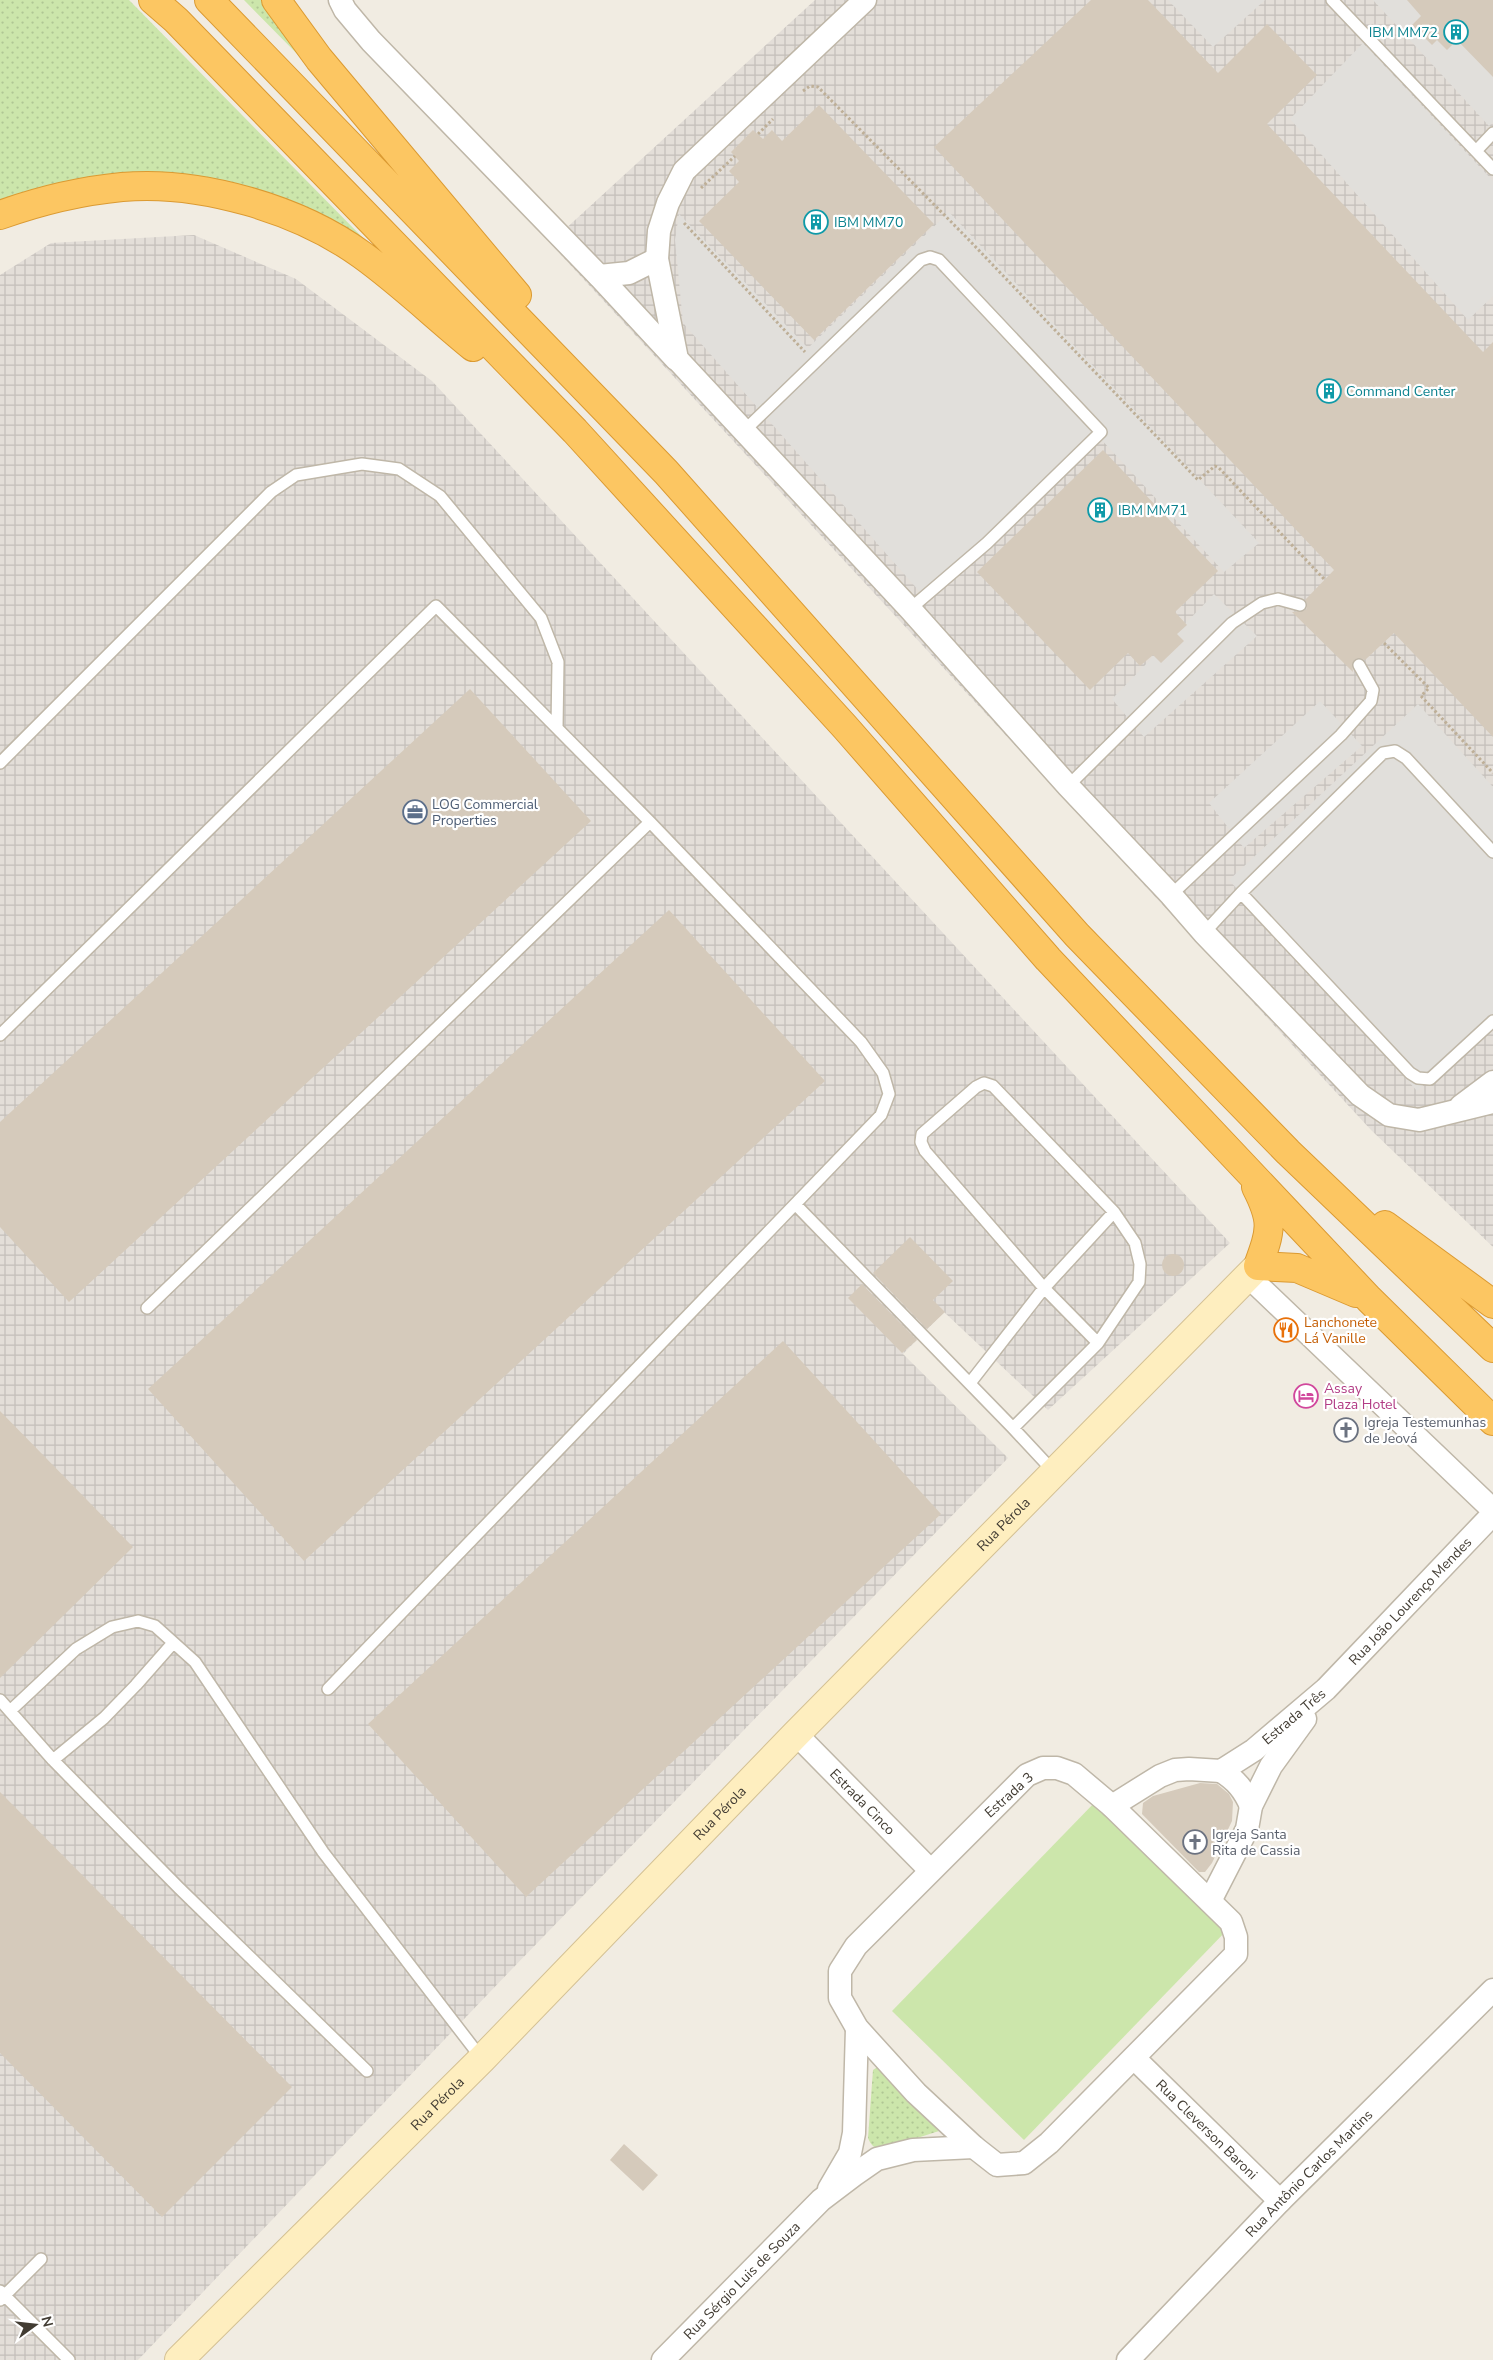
<svg xmlns="http://www.w3.org/2000/svg" width="1493" height="2360" viewBox="0 0 1493 2360" font-family="'Nunito Sans',sans-serif">
<defs>
<pattern id="industrial-grid" width="8" height="8" patternUnits="userSpaceOnUse" patternTransform="scale(1.25)"><rect width="8" height="8" fill="#e3ded8"/><path d="M0 4h8M4 0v8" fill="none" stroke="#c4bfba"/></pattern>
<pattern id="grass-dots" width="8" height="8" patternUnits="userSpaceOnUse" patternTransform="scale(1.25)"><rect width="8" height="8" fill="#cce6ab"/><path d="M2 2h.1M6 6h.1" fill="none" stroke="#b0c694" stroke-width="1.8" stroke-linecap="round"/></pattern>
</defs>
<rect width="100%" height="100%" fill="#f1ece2"/>
<path fill="url(#industrial-grid)" d="M815,0H1493V1247L1371,1130L550,243Z
M194,235L296,279L432,381L1230,1243L1048,1410L944,1312L903,1354L1008,1458L511,1970L138,2360H0V275L51,243Z"/>
<path fill="url(#grass-dots)" d="M0,0H129L363,238L361,241L242,191L0,204Z
M244,0H263L307,64Z
M879,2066L940,2128L939,2131L883,2149C874,2149 871,2145 868,2138L873,2070Z"/>
<path fill="#cce6ab" d="M1098,1799L1229,1928L1024,2140L892,2011Z"/>
<path fill="#e1dfdb" d="M1168,0H1265L1213,47Z
M1373,0H1493V122L1489,126Z
M1363,43L1493,181V296L1468,320L1290,119Z
M949,212L1259,543L1224,572L1098,436L927,600L683,323L675,240L679,214L808,348Z
M1214,594L1257,636L1144,737L1112,699Z
M1320,701L1362,746L1244,848L1209,803Z
M1418,704L1493,787V1022L1417,1091L1229,880Z"/>
<path fill="#d5cabb" d="M1091,0H1148L1218,73L1267,24L1317,75L1267,124L1483,352L1493,342V737L1394,633L1365,660L1360,658L1355,659L1352,664L1353,672L1292,612L1306,610L1307,604L1305,600L1334,570L934,147Z
M1407,0H1493V77L1457,40L1447,50L1437,40L1432,45L1412,25L1421,16Z
M819,105L934,224L814,340L699,221L739,182L729,171L739,161L731,152L753,130L763,139L772,130L782,141Z
M1103,450L1218,571L1175,612L1187,625L1177,634L1184,641L1161,663L1153,655L1140,666L1128,653L1090,690L977,572Z
M470,689L591,821L69,1302L0,1227V1122Z
M669,910L825,1081L304,1561L148,1389Z
M910,1237L953,1281L933,1300L945,1312L927,1329L873,1273Z
M1162 1265a11 11 0 1 1 22 0a11 11 0 1 1-22 0Z
M862,1284L917,1340L902,1353L848,1298Z
M783,1341L941,1514L526,1897L368,1724Z
M0,1411L133,1547L0,1678Z
M1200,1783L1217,1784L1229,1794L1233,1802L1232,1821L1212,1863L1205,1872H1199L1142,1814L1143,1803L1153,1796Z
M0,1792L292,2087L162,2217L0,2053Z
M624,2144L658,2175L643,2191L610,2160Z"/>
<g fill="none" stroke-linecap="round" stroke-linejoin="round">
<g stroke="#bfb7a8" stroke-width="14">
<path id="lane" d="M1332,0L1493,169
M1476,151L1493,133
M744,431L921,260L930,257L939,260L1101,432L987,543L910,609
M0,763L271,492L296,475L362,464L399,469L440,496L541,618L558,662L557,728
M1068,786L1232,623L1262,603L1278,599L1300,605
M1241,893L1410,1073L1418,1078L1430,1079L1493,1021
M1171,895L1341,735L1371,701L1373,690L1359,665
M1204,933L1241,893L1383,753L1395,751L1406,758L1493,852
M0,1035L436,606L650,822L861,1042L883,1073L889,1094L881,1115L328,1689
M796,1205L1013,1428L1054,1472
M147,1308L650,822
M970,1383L1044,1288L1114,1212
M1013,1428L1098,1343L1139,1282L1140,1264L1135,1243L1114,1212L993,1086L984,1083L976,1087L922,1134L921,1142L925,1151L1044,1288L1098,1343
M0,1700L53,1760L179,1888L367,2071
M11,1710L76,1649L112,1627L138,1621L155,1626L195,1662L323,1852L482,2059
M53,1760L104,1718L136,1685L173,1643
M0,2291L69,2360
M0,2300L41,2259"/>
</g>
<g stroke="#bfb7a8" stroke-width="25">
<g id="street">
<path d="M340,0L345,10L371,41L599,276L676,359"/>
<path d="M865,0L684,171L668,203L659,231L657,259L677,359L910,609L1068,786L1171,895L1204,933L1360,1095L1389,1115L1419,1120L1493,1102"/>
<path d="M599,276L629,273L657,259"/>
<path d="M1461,1106L1493,1082"/>
<path d="M1249,1277L1493,1510"/>
<path id="s1" d="M796,1734L930,1870"/>
<path d="M1043,1768H1057L1074,1774L1112,1806L1231,1922L1236,1937V1954L1049,2143L1024,2163L997,2165L974,2147L916,2093L857,2028L840,1998V1971L856,1946L1027,1775Z"/>
<path d="M1221,1771C1236,1780 1244,1790 1251,1806"/>
<path id="s2" d="M1112,1806L1160,1776L1175,1770L1189,1769L1221,1771L1254,1750L1326,1689L1493,1514"/>
<path d="M1210,1901L1247,1829L1251,1806L1271,1766L1305,1719"/>
<path id="s3" d="M1134,2058L1280,2201"/>
<path d="M829,2189L850,2153L854,2133L857,2028"/>
<path id="s4" d="M663,2360L821,2200L854,2175L877,2159L913,2150L974,2147"/>
<path id="s5" d="M1128,2360L1280,2201L1493,1990"/>
</g>
</g>
<g stroke="#d4c194" stroke-width="30">
<g id="secondary">
<path id="s6" d="M179,2360L482,2059L796,1734L1258,1266"/>
</g>
</g>
<g stroke="#db9a32" stroke-width="30">
<path id="highway" d="M153,0L176,20L575,431L845,727L1048,959L1369,1299L1493,1421
M209,0L666,472L1077,935L1288,1152L1493,1348
M276,0L319,59L517,295
M0,215C39,201 80,191 122,187C200,180 299,209 362,255C401,283 436,317 473,347
M1256,1187C1274,1222 1271,1230 1258,1266L1297,1268L1356,1293
M1385,1225L1493,1304"/>
</g>
<path stroke="#beaf97" stroke-width="3" stroke-dasharray="2.5 2.5" stroke-linecap="butt" d="M803,91L810,86L818,87L970,241L1198,480L1215,466L1219,468L1325,580
M758,134L773,119
M701,188L735,156
M684,223L805,352
M1384,643L1429,688L1421,696L1493,773"/>
<use href="#lane" stroke="#fff" stroke-width="11"/>
<use href="#street" stroke="#fff" stroke-width="22"/>
<use href="#secondary" stroke="#feeebf" stroke-width="28"/>
<use href="#highway" stroke="#fcc662" stroke-width="28"/>
</g>
<defs>
<g id="building-ring" transform="scale(1.25)"><circle r="9.5" fill="#fff" stroke="#0f9aa8" stroke-width="1.5"/><path d="M-4-6H4V6H1V3H-1V6H-4ZM-2.5-4.3h1.7v1.8h-1.7ZM.8-4.3h1.7v1.8H.8ZM-2.5-1h1.7V.8h-1.7ZM.8-1h1.7V.8H.8Z" fill="#0f9aa8"/></g>
<g id="office-ring" transform="scale(1.25)"><circle r="9.5" fill="#fff" stroke="#5c6f8a" stroke-width="1.5"/><path d="M-6-3h4V-5.5h4V-3h4V5H-6ZM-1-4.5V-3h2v-1.5ZM-6 0V1H6V0Z" fill="#5c6f8a"/></g>
<g id="restaurant-ring" transform="scale(1.25)"><circle r="9.5" fill="#fff" stroke="#e8710a" stroke-width="1.5"/><path d="M-5-6h1v4h1v-4h1v4h1v-4h1v5L-1.5 .5V6h-2V.5L-5-1ZM5-6V6H3V1.5H1.5Q1.5-4 5-6Z" fill="#e8710a"/></g>
<g id="hotel-ring" transform="scale(1.25)"><circle r="9.5" fill="#fff" stroke="#d1479c" stroke-width="1.5"/><path d="M-6-4.5h1.5V1H6V5H4.5V3h-9V5H-6ZM-4 0a1.8 1.8 0 1 1 3.6 0ZM.5 0V-2.5h3Q6-2.5 6 0Z" fill="#d1479c"/></g>
<g id="church-ring" transform="scale(1.25)"><circle r="9.5" fill="#fff" stroke="#6b7280" stroke-width="1.5"/><path d="M-1.2-6h2.4v3.5h3.3v2.4h-3.3V6h-2.4V-.1h-3.3v-2.4h3.3Z" fill="#6b7280"/></g>
</defs>
<g fill-rule="evenodd">
<use href="#building-ring" x="1456" y="32"/>
<use href="#building-ring" x="816" y="222"/>
<use href="#building-ring" x="1329" y="391"/>
<use href="#building-ring" x="1100" y="510"/>
<use href="#office-ring" x="415" y="812"/>
<use href="#restaurant-ring" x="1286" y="1330"/>
<use href="#hotel-ring" x="1306" y="1396"/>
<use href="#church-ring" x="1346" y="1430"/>
<use href="#church-ring" x="1195" y="1842"/>
</g>
<g text-anchor="middle" dominant-baseline="central" stroke-width="4.5" stroke-linejoin="round" paint-order="stroke">
<g font-size="14" fill="#0d838f" stroke="#fff" text-anchor="start">
<text x="1438" y="32" text-anchor="end">IBM MM72</text>
<text x="834" y="222">IBM MM70</text>
<text x="1346" y="391">Command Center</text>
<text x="1118" y="510">IBM MM71</text>
</g>
<g font-size="14" fill="#4e5e75" stroke="#fff" text-anchor="start">
<text x="432" y="804">LOG Commercial<tspan x="432" dy="16">Properties</tspan></text>
</g>
<g font-size="14" fill="#c56008" stroke="#fff" text-anchor="start">
<text x="1304" y="1322">Lanchonete<tspan x="1304" dy="16">Lá Vanille</tspan></text>
</g>
<g font-size="14" fill="#b23c85" stroke="#fff" text-anchor="start">
<text x="1324" y="1388">Assay<tspan x="1324" dy="16">Plaza Hotel</tspan></text>
</g>
<g font-size="14" fill="#5b616d" stroke="#fff" text-anchor="start">
<text x="1364" y="1422">Igreja Testemunhas<tspan x="1364" dy="16">de Jeová</tspan></text>
<text x="1212" y="1834">Igreja Santa<tspan x="1212" dy="16">Rita de Cassia</tspan></text>
</g>
<g font-size="14" fill="#423c33" stroke="#fff">
<text stroke="none"><textPath href="#s6" startOffset="1174">Rua Pérola</textPath></text>
<text stroke="none"><textPath href="#s2" startOffset="374">Rua João Lourenço Mendes</textPath></text>
<text stroke="none"><textPath href="#s2" startOffset="210">Estrada Três</textPath></text>
<text transform="translate(1009 1795) rotate(-42)">Estrada 3</text>
<text stroke="none"><textPath href="#s1" startOffset="95">Estrada Cinco</textPath></text>
<text stroke="none"><textPath href="#s6" startOffset="769">Rua Pérola</textPath></text>
<text stroke="none"><textPath href="#s6" startOffset="364">Rua Pérola</textPath></text>
<text stroke="none"><textPath href="#s3" startOffset="102">Rua Cleverson Baroni</textPath></text>
<text stroke="none"><textPath href="#s5" startOffset="260">Rua Antônio Carlos Martins</textPath></text>
<text stroke="none"><textPath href="#s4" startOffset="112">Rua Sérgio Luis de Souza</textPath></text>
</g>
</g>
<g transform="translate(35 2325) rotate(75)" stroke="#ffffff" stroke-width="4" paint-order="stroke">
<path d="M0-4L9 19L0 12L-9 19Z" fill="#423c33"/>
<text y="-8" font-size="14" font-weight="bold" text-anchor="middle" fill="#423c33">N</text>
</g>
</svg>
